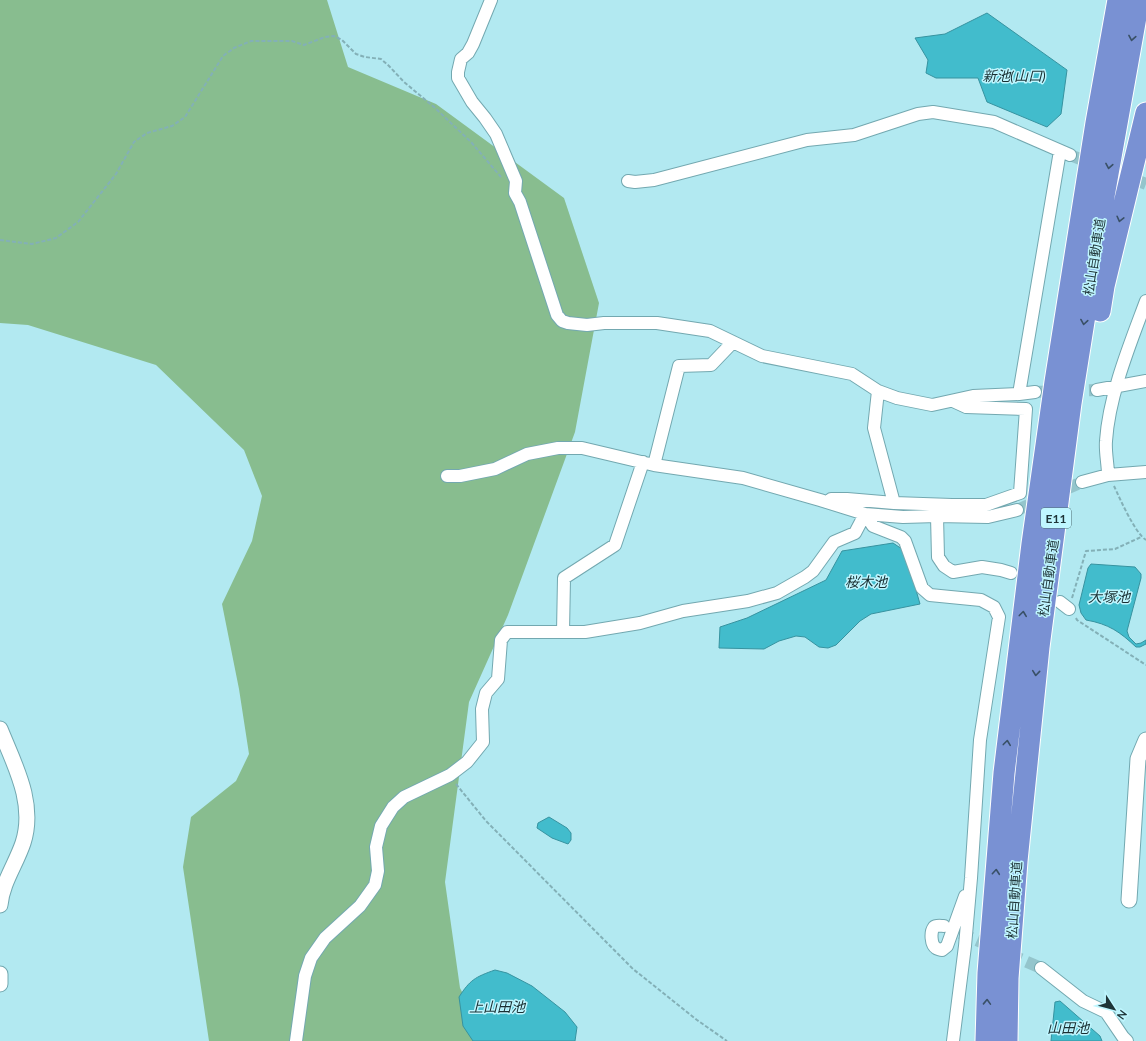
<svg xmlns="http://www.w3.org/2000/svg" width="1146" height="1041" viewBox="0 0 1146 1041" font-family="Lato,'Noto Sans JP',sans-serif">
<rect width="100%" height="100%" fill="#b2e9f1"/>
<path fill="#88bd8f" d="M0,0H327L348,67L436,104L564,198L599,303L575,432L508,615L469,702L445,882L460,988L487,1041H209L183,867L191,817L236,781L249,754L239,689L222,604L252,541L262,496L244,450L156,365L28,325L0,323Z"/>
<path fill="#42bccc" stroke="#3793a0" d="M987,13L1067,70L1061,114L1047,127L987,102L978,78H936L926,73L928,60L915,38L945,34Z
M893,543L902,549L906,555L920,604L871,614L860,621L836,645L828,648L819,647L805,637L796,636L779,641L764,649L719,648L720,627L747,618L826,580L842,551Z
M1091,564L1135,567L1141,574V578L1127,631L1129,637L1136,644L1141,643L1146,640V644L1140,647H1136C1120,632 1109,624 1086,620L1081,613L1079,605L1088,568Z
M549,817L567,828L571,833V840L568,844L552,838L537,828L538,823Z
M495,970L507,973L532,986L565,1012L577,1027L575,1041H473L463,1026L459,997C470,980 475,977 495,970Z
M1060,1001L1100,1036L1102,1041H1051L1055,1002Z"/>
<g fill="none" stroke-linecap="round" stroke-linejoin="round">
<path stroke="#94c5cc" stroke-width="12" stroke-dasharray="12 6" stroke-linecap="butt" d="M1070,155L1146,184
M1035,392L1097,390
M1017,510L1082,482
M944,926L1041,968"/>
<g stroke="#73a8b0" stroke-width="14">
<path id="minor" d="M491,0L473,44L468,53L461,59L458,72V78L472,102L485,118L496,134L516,181L515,193L520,202L557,315L562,321L568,323L587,325L604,323H657L710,331L762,356L852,374L878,391L897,398L932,405L973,396L1019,394L1035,392
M628,181L635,182L654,180L807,140L854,135L918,114L933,112L994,122L1070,155
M1097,390L1146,381
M878,391L874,428L894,503
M1019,394L1060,151
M654,465L679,366L711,365L733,342
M1108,475C1108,464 1105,452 1106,441C1109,395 1130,344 1146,301
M447,476H460L495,469L527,454L558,448H582L654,465L743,478L820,500L865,514L903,517L937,516L988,517L1017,510
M1082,482L1108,475L1146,472
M831,499H847L894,503L952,505H986L1020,493L1026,409L966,407L953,401
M865,514L873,526L901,537L905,541L922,588L930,595L981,600L994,607L999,617L980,740L971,878L965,946L953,1041
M937,516L938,557L944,566L953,572L982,567L1001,570L1011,573
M1060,602L1069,609
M563,632L564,578L615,545L643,462
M944,926C941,926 936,925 934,927C930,932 931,945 936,948C937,949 941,950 942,950L947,946L965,896
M1041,968L1083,1001L1106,1012L1123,1037L1127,1041
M296,1041L305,976L311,958L325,938L360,906L375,885L378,871L376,847L381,826L393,807L404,797L450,775L467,762L483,742L482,709L486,693L498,679L501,640L507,632H585L640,623L683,611L748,601L777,593L805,577L813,571L834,542L855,533L865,514"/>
</g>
<g stroke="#73a8b0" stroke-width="17">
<path id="tertiary" d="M0,729C14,764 36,803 23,843C16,864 2,883 0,905
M1129,900L1138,759L1146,740
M0,974V984"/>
</g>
<g stroke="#fff" stroke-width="23">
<path id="motorway" d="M1100,311L1104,286L1146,113
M986,1041L988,973L1004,773L1032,544L1055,382L1096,123L1118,0
M1007,1041L1008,978L1017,861L1039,647L1071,403L1104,196L1139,0"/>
</g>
<path stroke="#83b0b7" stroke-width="2" stroke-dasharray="4 2" stroke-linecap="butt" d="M0,240L32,244L56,238L78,222L116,174L134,142L147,133L172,126L185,117L223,56L234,48L251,41H292L304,45L325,37L334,36L342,40L356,54L365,57L381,59L389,66L404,82L434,107L471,142L501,177
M1114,486C1120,499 1135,533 1146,540
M1072,598L1086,551L1115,549L1141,537
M1076,618L1077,620L1146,665
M456,784L486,821L633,969L697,1020L727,1041"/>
<use href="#minor" stroke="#fff" stroke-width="12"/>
<use href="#tertiary" stroke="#fff" stroke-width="15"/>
<use href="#motorway" stroke="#7991d3" stroke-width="21"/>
</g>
<defs><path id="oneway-chevron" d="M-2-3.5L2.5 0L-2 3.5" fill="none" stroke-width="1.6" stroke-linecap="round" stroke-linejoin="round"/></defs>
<g stroke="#395066">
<use href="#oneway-chevron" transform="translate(1132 38) rotate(100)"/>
<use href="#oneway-chevron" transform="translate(1109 166) rotate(100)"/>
<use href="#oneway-chevron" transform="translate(1120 219) rotate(104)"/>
<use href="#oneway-chevron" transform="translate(1084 322) rotate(99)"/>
<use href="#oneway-chevron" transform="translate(1023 614) rotate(-83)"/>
<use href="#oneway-chevron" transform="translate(1036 673) rotate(96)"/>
<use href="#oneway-chevron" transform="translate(1007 743) rotate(-83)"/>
<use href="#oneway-chevron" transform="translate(996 872) rotate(-85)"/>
<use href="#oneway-chevron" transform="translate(987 1002) rotate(-88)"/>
</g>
<g text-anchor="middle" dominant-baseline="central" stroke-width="3" stroke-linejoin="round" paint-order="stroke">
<rect fill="#bff6ff" stroke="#4e6e74" stroke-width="1" x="1041" y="508" width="30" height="20" rx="3"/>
<g font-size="12" font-weight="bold" fill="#1e3438">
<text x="1056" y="518">E11</text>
</g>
<g font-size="13" fill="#1e3438" stroke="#bff6ff">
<text transform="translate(1094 257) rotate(-81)">松山自動車道</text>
<text transform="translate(1048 578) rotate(-82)">松山自動車道</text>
<text transform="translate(1014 900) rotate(-86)">松山自動車道</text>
</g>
<g font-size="14" font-style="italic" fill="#192f32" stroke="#bff6ff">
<text x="1014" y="75">新池(山口)</text>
<text x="866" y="581">桜木池</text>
<text x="1109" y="596">大塚池</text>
<text x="497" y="1006">上山田池</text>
<text x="1068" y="1027">山田池</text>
</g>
</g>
<g transform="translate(1114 1009) rotate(126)" stroke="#bff6ff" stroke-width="3" paint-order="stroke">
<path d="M0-3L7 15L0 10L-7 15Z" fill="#1e3438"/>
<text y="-6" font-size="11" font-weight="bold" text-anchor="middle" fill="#1e3438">N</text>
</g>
</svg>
